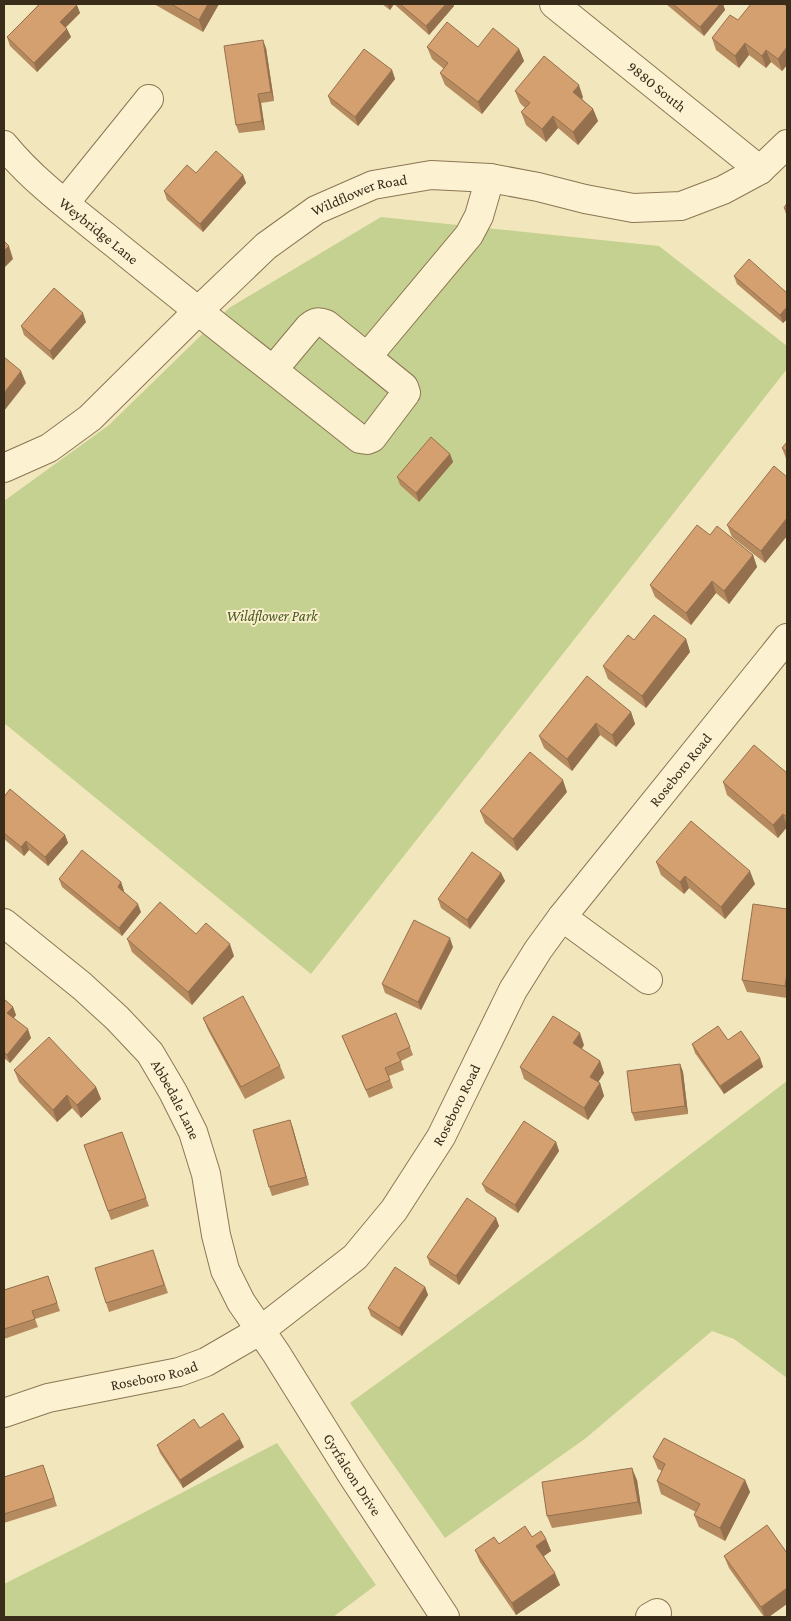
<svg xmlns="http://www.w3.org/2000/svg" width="791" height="1621" viewBox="0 0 791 1621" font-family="'Crimson Pro',serif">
<rect width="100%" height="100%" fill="#f2e6bd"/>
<path fill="#c5d190" d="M381,217L659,246L787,346V369L311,974L4,723V501L109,425L229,308Z
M787,1081V1378L734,1339L712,1331L586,1438L445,1538L350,1403L606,1218Z
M277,1443L376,1585L333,1617H4V1584L76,1548Z"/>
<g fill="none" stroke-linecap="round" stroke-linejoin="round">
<g stroke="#8c7654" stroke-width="30">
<g id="minor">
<path id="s1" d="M554,4L760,170"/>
<path id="s2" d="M4,145C35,183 77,213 115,244C167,286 220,329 273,370L309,327C315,322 318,321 326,324L367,357L469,235L479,216L490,178"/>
<path d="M65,203L149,99"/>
<path d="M273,370L360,439L367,440L372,438L406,393L404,387L367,357"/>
<path id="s3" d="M4,468L49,448L90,418L198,311L266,246L316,210L373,185L431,175L490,178L538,187L585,199L633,208L681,206L723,190L760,170L787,144"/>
<path d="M562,917L648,980"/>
<path id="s4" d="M4,923L82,986L117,1018L150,1053L173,1092L193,1132L206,1174L216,1235L225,1270L241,1302L276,1353L352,1475L445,1617"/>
<path id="s5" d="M4,1413L48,1398L179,1372L206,1362L261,1330L355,1257L394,1210L441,1137L513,990L538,950L562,917L787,638"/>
<path d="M650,1617L657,1613"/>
</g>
</g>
<use href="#minor" stroke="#fcf2d1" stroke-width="28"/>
</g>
<path fill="#b68a5f" d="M39,4H76L80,13L66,27L71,37L37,72L10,46L7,37Z
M154,4H219L203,32Z
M382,4H453L454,6L429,35L394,4L390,10Z
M666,4H723L725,10L704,36Z
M768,5L787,7V65L782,71L771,62L766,68L749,55L739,68L716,50L712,38L738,20Z
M427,47L519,49L524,61L482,114L445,85L440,73L444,69L432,59Z
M266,48L274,101L261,103L265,130L239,133L236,125Z
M392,70L395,79L358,126L331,104L328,96Z
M515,91L583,97L582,99L593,109L598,121L578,145L558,128L546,142L526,125L521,112L525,108L520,103Z
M196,173L243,175L246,183L203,232L167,200L164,191Z
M787,203V217L784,208Z
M734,276L787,293V319L783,323L737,284Z
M86,322L53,360L24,335L21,326Z
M787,442V461L782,448Z
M450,454L453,462L419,502L400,485L397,477Z
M787,477V536L765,563L732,537L727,525Z
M710,535L753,555L757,567L729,604L716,593L691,625L655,597L650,585Z
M686,639L690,652L646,708L608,679L603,666Z
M631,712L635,724L616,747L600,735L572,771L544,748L539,736Z
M787,773V827L778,838L727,795L723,782Z
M567,792L517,851L485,823L480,811Z
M4,797L65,835L68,843L48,866L29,850L24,856L4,839Z
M656,862L755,884L725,919L689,888L684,894L661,875Z
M501,873L505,881L470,929L441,908L438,899Z
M59,879L121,882L124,891V892L141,912L122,936L62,887Z
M787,909V998L747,992L742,980Z
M196,934L234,956L192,1005L132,952L127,939Z
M453,947L421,1010L385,993L382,984Z
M4,999L13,1007L16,1015L13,1018L31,1038L10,1063L4,1058Z
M203,1018L280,1066L285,1078L245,1099L208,1030Z
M342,1036L410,1047L413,1055L401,1061L404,1070L389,1076L393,1088L369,1098Z
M728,1040L760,1058L763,1067L724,1094L695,1053L692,1044Z
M584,1045L582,1049L600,1061L604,1073L598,1082L600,1083L604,1096L588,1120L524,1079L520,1067Z
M680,1064L683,1072L688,1114L635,1121L632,1113Z
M14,1070L96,1087L101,1099L81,1118L72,1108L57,1122L19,1082Z
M290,1120L309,1185L272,1196L269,1187Z
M122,1132L149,1206L111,1220L84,1145Z
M556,1142L559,1151L518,1213L486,1192L482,1184Z
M496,1218L499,1226L459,1285L430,1265L427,1257Z
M153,1250L168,1293L109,1312L106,1303Z
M48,1276L60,1311L35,1319L38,1327L4,1339V1290Z
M425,1287L428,1295L402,1336L371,1316L368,1308Z
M157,1445L244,1447L183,1488L160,1453Z
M653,1457L745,1480L750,1492L725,1541L699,1527L694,1515L696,1512L661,1494L657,1481L662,1471L658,1469Z
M43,1465L57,1506L4,1523V1477Z
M637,1480L642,1514L552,1528L547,1516Z
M532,1537L546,1539L551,1551L544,1556L560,1585L516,1615L480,1562L475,1550L499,1544Z
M724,1556L769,1617H764L729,1568Z"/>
<path fill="#94704e" d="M208,4H219L203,32L199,20Z
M387,4H394L390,10Z
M446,4H453L454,6L429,35L426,26Z
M720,4H723L725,10L704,36L700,27Z
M77,5L80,13L63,30L60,22Z
M67,29L71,37L37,72L34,63Z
M263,40L266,48L274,101L271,92Z
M745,43L749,55L739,68L735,56Z
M787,47V65L782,71L778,59Z
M519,49L524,61L482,114L478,102Z
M766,50L771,62L766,68L762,56Z
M392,70L395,79L358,126L355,117Z
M579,85L583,97L578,104L573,92Z
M258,94L261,103L265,130L262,121Z
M593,109L598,121L578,145L573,132Z
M553,116L558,128L546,142L542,129Z
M243,175L246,183L203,232L200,224Z
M9,246L13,259L4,268V251Z
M787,307V319L783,323L780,315Z
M83,313L86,322L53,360L50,351Z
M21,371L26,383L4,411V393Z
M450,454L453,462L419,502L416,493Z
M787,518V536L765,563L761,551Z
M753,555L757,567L729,604L724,591Z
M712,581L716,593L691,625L686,613Z
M686,639L690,652L646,708L642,696Z
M631,712L635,724L616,747L612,735Z
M596,723L600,735L572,771L567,759Z
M563,780L567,792L517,851L513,839Z
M783,814L787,827L778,838L773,825Z
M65,835L68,843L48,866L45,857Z
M26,841L29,850L24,856L21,847Z
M750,871L755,884L725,919L721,907Z
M501,873L505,881L470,929L467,920Z
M685,876L689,888L684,894L680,882Z
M121,882L124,891L121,895L118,887Z
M138,904L141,912L122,936L119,928Z
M450,938L453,947L421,1010L418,1002Z
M230,944L234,956L192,1005L188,992Z
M787,973V991L785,986Z
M13,1007L16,1015L11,1022L7,1013Z
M28,1029L31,1038L10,1063L7,1055Z
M580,1033L584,1045L577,1055L573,1043Z
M760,1058L763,1067L724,1094L720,1086Z
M600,1061L604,1073L594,1089L590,1077Z
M680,1064L683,1072L688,1114L685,1106Z
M600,1083L604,1096L588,1120L584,1108Z
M96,1087L101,1099L81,1118L77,1105Z
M67,1095L72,1108L57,1122L53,1110Z
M290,1120L293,1128L309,1185L306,1177Z
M556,1142L559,1151L518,1213L515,1205Z
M496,1218L499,1226L459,1285L456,1276Z
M425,1287L428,1295L402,1336L399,1328Z
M240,1439L244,1447L183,1488L180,1480Z
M632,1468L637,1480L642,1514L638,1502Z
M745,1480L750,1492L725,1541L720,1528Z
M546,1539L551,1551L541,1558L536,1546Z
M555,1573L560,1585L516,1615L512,1603Z
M787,1588V1604L769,1617H765L761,1607Z"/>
<path fill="#d4a06f" stroke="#94704e" d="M40,4H76L77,5L60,22L67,29L34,63L7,37Z
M171,4H208L199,20Z
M400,4H446L426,26Z
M673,4H720L700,27Z
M751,4H766L768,5L770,4H784L787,7V47L778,59L766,50L762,56L745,43L735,56L712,38L730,15L738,20Z
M447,22L478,47L493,28L519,49L478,102L440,73L448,63L427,47Z
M263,40L271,92L258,94L262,121L236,125L224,46Z
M364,49L392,70L355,117L328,96Z
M544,56L579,85L573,92L593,109L573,132L553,116L542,129L521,112L530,103L515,91Z
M216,151L243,175L200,224L164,191L187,165L196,173Z
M787,203V210L784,208Z
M4,241L9,246L4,251Z
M749,259L787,293V307L780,315L734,276Z
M54,288L83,313L50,351L21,326Z
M4,357L21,371L4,393Z
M431,437L450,454L416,493L397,477Z
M787,442V452L782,448Z
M774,466L787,477V518L761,551L727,525Z
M697,525L710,535L717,526L753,555L724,591L712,581L686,613L650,585Z
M654,615L686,639L642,696L603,666L628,635L634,640Z
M587,676L631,712L612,735L596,723L567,759L539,736Z
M754,745L787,773V817L783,814L773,825L723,782Z
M530,752L563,780L513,839L480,811Z
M10,789L65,835L45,857L26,841L21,847L4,833V797Z
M691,821L750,871L721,907L685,876L680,882L656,862Z
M82,850L121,882L118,887L138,904L119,928L59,879Z
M472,852L501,873L467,920L438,899Z
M160,902L196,934L206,923L230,944L188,992L127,939Z
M753,904L787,909V973L785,986L742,980Z
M414,920L450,938L418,1002L382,984Z
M243,996L280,1066L241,1087L203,1018Z
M4,999L13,1007L7,1013L28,1029L7,1055L4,1052Z
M396,1013L410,1047L397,1053L401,1061L385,1068L390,1080L366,1090L342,1036Z
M553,1016L580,1033L573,1043L600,1061L590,1077L600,1083L584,1108L520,1067Z
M718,1026L728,1040L741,1031L760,1058L720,1086L692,1044Z
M49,1037L96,1087L77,1105L67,1095L53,1110L14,1070Z
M680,1064L685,1106L632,1113L627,1071Z
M290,1120L306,1177L269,1187L253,1130Z
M524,1121L556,1142L515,1205L482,1184Z
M122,1132L146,1198L108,1211L84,1145Z
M467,1198L496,1218L456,1276L427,1257Z
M153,1250L164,1285L106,1303L95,1268Z
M395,1267L425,1287L399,1328L368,1308Z
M48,1276L57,1303L32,1311L35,1319L4,1329V1290Z
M223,1413L240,1439L180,1480L157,1445L194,1419L200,1428Z
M664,1438L745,1480L720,1528L694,1515L700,1504L657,1481L665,1464L653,1457Z
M43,1465L54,1498L4,1514V1477Z
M632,1468L638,1502L547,1516L542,1482Z
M767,1525L787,1553V1588L761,1607L724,1556Z
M525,1526L532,1537L541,1531L546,1539L536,1546L555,1573L512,1603L475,1550L494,1537L499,1544Z"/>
<g text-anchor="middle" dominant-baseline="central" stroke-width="4" stroke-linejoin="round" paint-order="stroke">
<g font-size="15" fill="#392c1b" stroke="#f9efcd">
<text stroke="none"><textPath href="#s1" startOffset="132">9880 South</textPath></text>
<text stroke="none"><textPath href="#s3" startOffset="454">Wildflower Road</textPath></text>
<text stroke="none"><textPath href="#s2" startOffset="128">Weybridge Lane</textPath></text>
<text stroke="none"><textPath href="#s5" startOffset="980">Roseboro Road</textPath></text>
<text stroke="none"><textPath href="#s4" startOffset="249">Abbedale Lane</textPath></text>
<text stroke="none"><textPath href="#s5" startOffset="575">Roseboro Road</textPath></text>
<text stroke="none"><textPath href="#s5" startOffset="155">Roseboro Road</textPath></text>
<text stroke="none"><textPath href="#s4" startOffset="669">Gyrfalcon Drive</textPath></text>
</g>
<g font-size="15" font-style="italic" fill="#45581f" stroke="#f9efcd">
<text x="272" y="616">Wildflower Park</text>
</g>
</g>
<rect width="791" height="1621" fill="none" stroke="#392c1b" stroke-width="10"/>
</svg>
